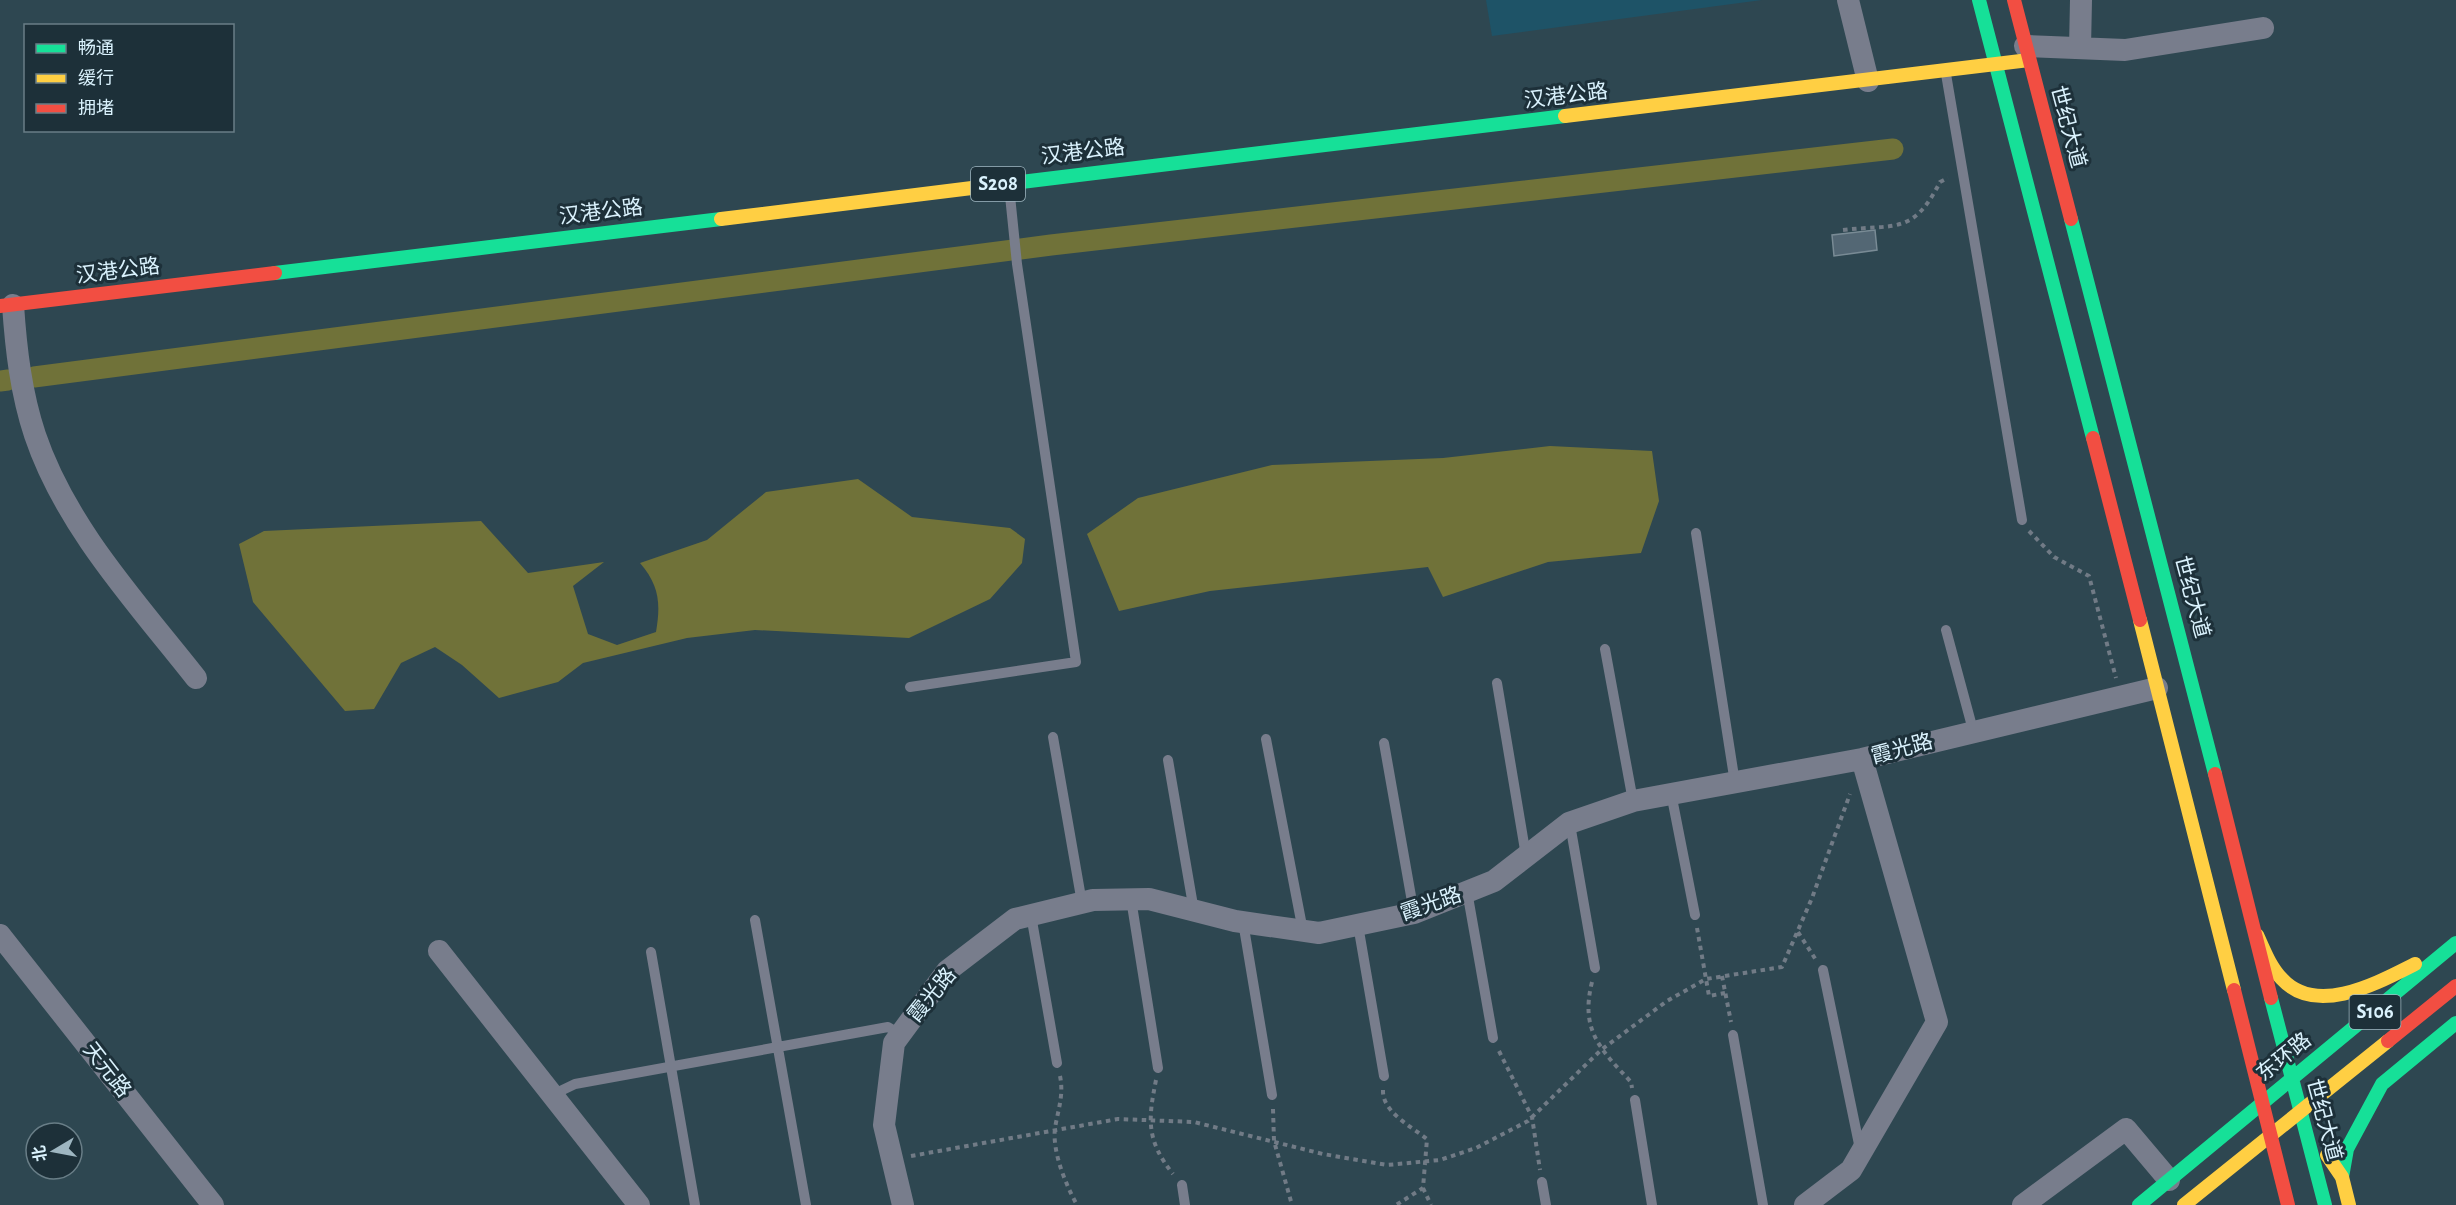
<svg xmlns="http://www.w3.org/2000/svg" width="2456" height="1205" viewBox="0 0 2456 1205" font-family="'Alegreya Sans','Noto Sans SC',sans-serif">
<rect width="100%" height="100%" fill="#2e4751"/>
<path fill="#1e5367" d="M1486,0H1762L1492,36Z"/>
<path fill="#707239" d="M1550,446L1652,451L1659,501L1641,553L1548,562L1443,597L1428,567L1210,591L1119,611L1087,534L1138,498L1272,465L1443,458Z
M858,479L912,517L1010,528L1025,539L1022,563L990,599L909,638L755,630L687,638L583,663L558,682L499,698L462,665L435,647L401,663L374,709L345,711L253,602L239,544L264,531L481,521L528,573L604,562L573,586L588,634L617,645L656,632C661,603 659,585 640,563L707,540L766,492Z"/>
<g fill="none" stroke-linecap="round" stroke-linejoin="round">
<path stroke="#707239" stroke-width="21" d="M34,377L1051,245L1893,149
M0,381L8,380"/>
</g>
<path fill="#536774" stroke="#798b95" stroke-width="1.5" d="M1875,230L1877,250L1834,256L1832,235Z"/>
<g fill="none" stroke-linecap="round" stroke-linejoin="round">
<path stroke="#717b86" stroke-width="4" stroke-dasharray="4.5 4.5" stroke-linecap="butt" d="M1843,230C1896,224 1913,235 1940,182L1948,178
M2029,531L2054,557L2089,576L2116,678
M1697,928L1709,996L1725,993
M1798,932L1816,960
M1722,976L1731,1022
M1592,982C1580,1030 1600,1049 1631,1082L1632,1088
M1499,1051L1532,1117L1540,1170
M1060,1076C1064,1095 1058,1110 1055,1128C1052,1152 1066,1185 1077,1205
M1156,1080C1148,1120 1146,1140 1173,1174
M1383,1090C1382,1112 1412,1127 1427,1139L1423,1188L1396,1205
M1273,1109L1274,1141L1292,1205
M911,1156L1118,1119L1194,1122L1323,1154L1387,1165L1440,1160L1476,1148L1528,1121L1601,1050L1667,1001L1706,979L1782,967L1812,898L1850,794
M1423,1188L1431,1205"/>
<path stroke="#787d8c" stroke-width="10" d="M1946,74L2022,520
M1696,533L1735,783
M1946,630L1973,730
M1605,649L1633,801
M1497,683L1526,856
M910,687L1076,662L1017,264L1009,186
M1053,737L1082,903
M1266,739L1303,931
M1384,743L1414,913
M1168,760L1194,911
M1671,793L1695,915
M1570,824L1595,968
M1467,891L1493,1038
M1131,899L1158,1068
M1031,915L1057,1063
M755,920L806,1205
M1243,922L1272,1095
M1358,925L1384,1076
M651,952L695,1205
M1823,970L1860,1149
M1733,1035L1763,1205
M552,1095L575,1084L888,1027L900,1034
M1635,1100L1652,1205
M1542,1182L1546,1205
M1182,1185L1185,1205"/>
<path stroke="#787d8c" stroke-width="22" d="M1848,0L1868,81
M2025,46L2125,50L2263,28
M2080,48L2081,0
M13,305C16,349 21,393 35,435C66,527 137,603 196,678
M0,935L213,1205
M439,951L639,1205
M903,1205L884,1125L894,1043L947,971L1015,919L1093,900L1149,899L1235,921L1319,933L1414,913L1494,881L1569,823L1633,801L1862,759L2157,688
M1805,1205L1851,1170L1937,1022L1862,759
M2023,1205L2126,1129L2169,1180"/>
<path stroke="#16e098" stroke-width="14" d="M1979,0L2093,438
M996,185L1565,116
M2071,219L2215,774
M275,273L721,219
M2271,998L2325,1205
M2342,1177L2347,1149L2382,1084L2456,1023
M2139,1205L2456,943"/>
<path stroke="#ffcf43" stroke-width="14" d="M1565,116L2029,60
M721,219L996,185
M2140,620L2234,990
M2257,935C2264,950 2270,967 2282,979C2317,1017 2379,982 2415,964
M2327,1155L2342,1177L2349,1205
M2184,1205L2388,1041"/>
<path stroke="#f24e42" stroke-width="14" d="M2014,0L2071,219
M0,306L275,273
M2093,438L2140,620
M2215,774L2271,998
M2234,990L2288,1205
M2388,1041L2456,986"/>
</g>
<g text-anchor="middle" dominant-baseline="central" stroke-width="6" stroke-linejoin="round" paint-order="stroke">
<g fill="#1d3039" stroke="#a1b8c2" stroke-width="1.5">
<rect x="971" y="167" width="54" height="34" rx="4.5"/>
<rect x="2349.5" y="995" width="51" height="34" rx="4.5"/>
</g>
<g font-size="20" font-weight="bold" fill="#daf2fd">
<text x="998" y="184">S208</text>
<text x="2375" y="1012">S106</text>
</g>
<g font-size="21" fill="#daf2fd" stroke="#1d3039">
<text transform="translate(1566 96) rotate(-7)">汉港公路</text>
<text transform="translate(2068 127) rotate(75)">世纪大道</text>
<text transform="translate(1083 152) rotate(-7)">汉港公路</text>
<text transform="translate(601 212) rotate(-7)">汉港公路</text>
<text transform="translate(118 271) rotate(-7)">汉港公路</text>
<text transform="translate(2192 597) rotate(75)">世纪大道</text>
<text transform="translate(1902 749) rotate(-15)">霞光路</text>
<text transform="translate(1431 904) rotate(-19)">霞光路</text>
<text transform="translate(932 995) rotate(-51)">霞光路</text>
<text transform="translate(2284 1057) rotate(-39)">东环路</text>
<text transform="translate(107 1070) rotate(52)">天元路</text>
<text transform="translate(2324 1120) rotate(75)">世纪大道</text>
</g>
</g>
<rect x="24" y="24" width="210" height="108" fill="#1d3039" stroke="#697e87" stroke-width="1.5"/>
<rect x="36" y="44" width="30" height="9" fill="#16e098" stroke="#697e87" stroke-width="1.5"/>
<text x="78" y="54" font-size="18" fill="#daf2fd">畅通</text>
<rect x="36" y="74" width="30" height="9" fill="#ffcf43" stroke="#697e87" stroke-width="1.5"/>
<text x="78" y="84" font-size="18" fill="#daf2fd">缓行</text>
<rect x="36" y="104" width="30" height="9" fill="#f24e42" stroke="#697e87" stroke-width="1.5"/>
<text x="78" y="114" font-size="18" fill="#daf2fd">拥堵</text>
<g transform="translate(54 1151) rotate(260)"><circle r="28" fill="#1d3039" stroke="#697e87" stroke-width="1.5"/>
<path d="M0-4.5L10 22L0 15L-10 22Z" fill="#9eb6c1"/>
<text y="-9" font-size="16" font-weight="bold" text-anchor="middle" fill="#daf2fd">北</text>
</g>
</svg>
